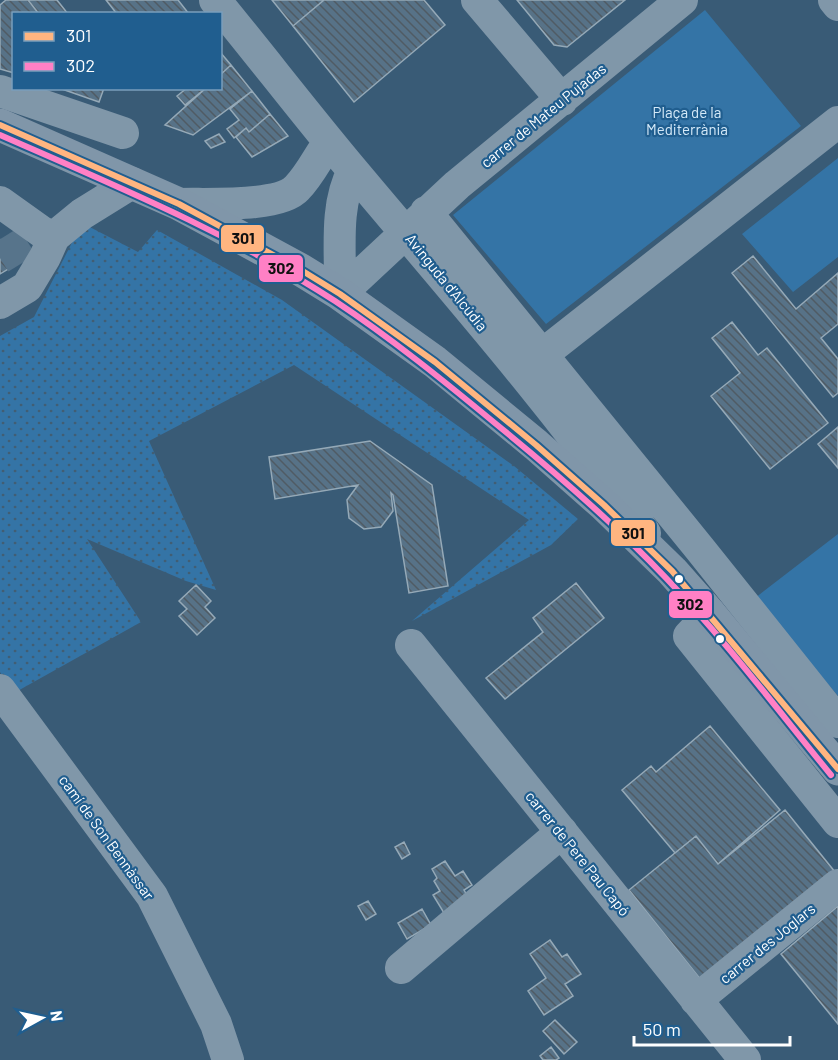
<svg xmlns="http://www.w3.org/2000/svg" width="838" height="1060" viewBox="0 0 838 1060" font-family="Barlow,sans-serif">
<defs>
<pattern id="grass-dots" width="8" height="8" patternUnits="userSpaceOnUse" patternTransform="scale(1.5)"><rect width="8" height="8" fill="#3474a6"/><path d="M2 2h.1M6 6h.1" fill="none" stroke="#415e74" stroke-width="1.8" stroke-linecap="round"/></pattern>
<pattern id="building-back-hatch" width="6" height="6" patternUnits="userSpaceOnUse" patternTransform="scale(1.5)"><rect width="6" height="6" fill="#577287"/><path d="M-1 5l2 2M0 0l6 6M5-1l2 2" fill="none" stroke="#505b64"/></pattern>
</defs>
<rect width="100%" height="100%" fill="#395b76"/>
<path fill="url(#grass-dots)" d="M82,223L138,252L157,230L282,300L514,466L578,519L551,545L412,621L529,520L294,365L149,441L216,590L186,581L87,539L141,622L14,693L0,672V336L34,317Z"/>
<path fill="#3474a6" d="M705,10L801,126L546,324L453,215Z
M838,158V257L793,292L742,234Z
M838,534V696L755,598Z"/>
<path fill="url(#building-back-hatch)" stroke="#95a9b7" stroke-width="1.5" d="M6,0H28L39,14H14V73L0,69V5Z
M28,0H57L68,14H39Z
M106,0H178L189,14H117Z
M272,0H324L293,26Z
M324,0H424L445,25L354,102L293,26Z
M517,0H625L567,47L554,45Z
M220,52L231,65L220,75Z
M231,65L252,91L193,135L165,125L206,88H220V75Z
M59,88H104L99,102Z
M187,88H206L185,105L177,96Z
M252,91L270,114L249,132L246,128L234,138L227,129L239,120L230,109Z
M270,114L288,136L252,157L236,137L246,128L249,132Z
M219,134L225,142L211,148L205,141Z
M0,240L15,265L0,274Z
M753,256L796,309L838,273V324L821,338L838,359V393L833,397L732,273Z
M732,322L758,355L767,348L828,423L770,469L711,396L740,373L712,338Z
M838,427V468L818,444Z
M370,441L432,485L448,586L409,593L393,495L391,493L393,511L381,527L364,529L349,518L347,500L358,485L275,499L269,457Z
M576,583L604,618L505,699L486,678L543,632L533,618Z
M196,585L211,601L205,607L215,618L197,635L179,616L187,609L179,601Z
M710,726L780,810L718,864L696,836L675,853L622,790L651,766L656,772Z
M785,810L835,872L701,980L629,890L696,836L718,864Z
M404,842L410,854L402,859L395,847Z
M445,861L455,876L463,871L472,885L464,890L468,897L444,913L433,895L440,891L434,881L437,878L432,869Z
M368,901L376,914L366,920L358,906Z
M838,906V1024L781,954Z
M422,909L431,925L407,939L398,923Z
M550,940L562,957L567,954L581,974L565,984L573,996L544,1015L528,991L546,978L530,954Z
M555,1020L577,1042L564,1054L543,1031Z
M551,1047L559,1058L556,1060H543L540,1056Z"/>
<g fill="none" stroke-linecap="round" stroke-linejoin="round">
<path stroke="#57748b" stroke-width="32" stroke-dasharray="32 16" stroke-linecap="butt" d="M0,258L42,232"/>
<path stroke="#8097a9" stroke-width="32" d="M215,0C262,57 307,116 355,173C454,291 556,407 645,533
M477,0L562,100
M834,0L838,5
M0,91L123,133
M0,202L42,232L54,237
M179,204C206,203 279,208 297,188C310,175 318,157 329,142
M426,212L700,549L838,722
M340,294L457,185L682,0
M340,294C341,254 334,206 353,171
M0,303L27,287L45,257L54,237L82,214L132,183
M543,354L838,122
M710,614L689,636L838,822
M411,645L745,1060
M0,690L152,896L216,1024L228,1060
M401,968L562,832
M696,1000L838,885"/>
<path stroke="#8096a9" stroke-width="33" d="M0,125L179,204L301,270L340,294L435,362L536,445L604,505L672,571L710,614L838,769"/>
<g stroke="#205e8f" stroke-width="10">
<path id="bus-1" d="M0,125L179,204L301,270L340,294L435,362L536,445L604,505L672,571L838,769"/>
</g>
<g stroke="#205e8f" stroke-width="10">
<path id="bus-2" d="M0,135C114,185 230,233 335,301C391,338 444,381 496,424C555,472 614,523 666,578C725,640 777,709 831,775"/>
</g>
<use href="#bus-1" stroke="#ffb580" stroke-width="6"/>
<use href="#bus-2" stroke="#ff80c5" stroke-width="6"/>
</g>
<g fill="#fff" stroke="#205e8f" stroke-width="2">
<circle cx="679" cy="579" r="5"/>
<circle cx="720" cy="639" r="5"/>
</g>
<g text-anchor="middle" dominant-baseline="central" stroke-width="4.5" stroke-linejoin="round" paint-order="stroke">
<g font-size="15" fill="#d5eaf9" stroke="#205e8f">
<text x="687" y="112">Plaça de la<tspan x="687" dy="17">Mediterrània</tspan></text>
</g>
<g font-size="15" fill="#fff" stroke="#205e8f">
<text transform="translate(543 115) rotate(-39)">carrer de Mateu Pujadas</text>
<text transform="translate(447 282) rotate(51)">Avinguda d'Alcúdia</text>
<text transform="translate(107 837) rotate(54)">camí de Son Bennàssar</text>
<text transform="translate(578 853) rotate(51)">carrer de Pere Pau Capó</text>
<text transform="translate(767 943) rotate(-39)">carrer des Joglars</text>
</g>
</g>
<g stroke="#205e8f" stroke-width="2">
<rect x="220" y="224" width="45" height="29" rx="6" fill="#ffb580"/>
<rect x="258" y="254" width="46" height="29" rx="6" fill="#ff80c5"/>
<rect x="610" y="519" width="46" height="28" rx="6" fill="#ffb580"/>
<rect x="668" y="590" width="45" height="29" rx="6" fill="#ff80c5"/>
</g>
<g font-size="16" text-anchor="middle" font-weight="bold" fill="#111">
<text x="243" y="244">301</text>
<text x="281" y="274">302</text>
<text x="633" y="539">301</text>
<text x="690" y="610">302</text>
</g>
<rect x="12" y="12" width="210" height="78" fill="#205e8f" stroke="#799ebc" stroke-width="1.5"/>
<rect x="24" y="32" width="30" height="9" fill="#ffb580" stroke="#799ebc" stroke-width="1.5"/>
<text x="66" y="42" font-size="18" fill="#ffffff">301</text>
<rect x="24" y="62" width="30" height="9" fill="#ff80c5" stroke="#799ebc" stroke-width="1.5"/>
<text x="66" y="72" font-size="18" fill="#ffffff">302</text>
<g transform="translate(42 1018) rotate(82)" stroke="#205e8f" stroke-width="4.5" paint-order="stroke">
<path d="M0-4.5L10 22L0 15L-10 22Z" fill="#ffffff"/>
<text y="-9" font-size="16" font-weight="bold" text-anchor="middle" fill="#ffffff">N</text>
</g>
<path d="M634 1036v9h156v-9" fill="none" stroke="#ffffff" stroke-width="3"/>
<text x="643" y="1036" font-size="18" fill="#ffffff" stroke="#205e8f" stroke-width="4.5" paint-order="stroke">50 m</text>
</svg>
